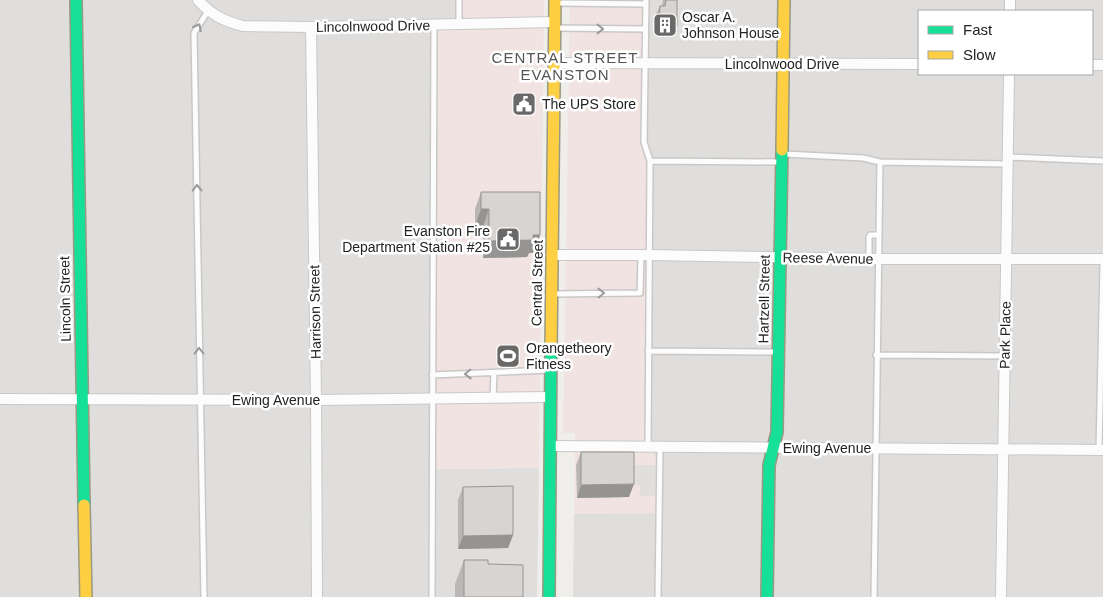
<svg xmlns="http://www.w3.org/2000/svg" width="1103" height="597" viewBox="0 0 1103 597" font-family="Arial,sans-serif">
<rect width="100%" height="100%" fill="#f0eeeb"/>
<path fill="#dfdedc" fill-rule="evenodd" d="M0,0H461L434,469L539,468L537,597H0Z
M644,0H1103V597H573L574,514L657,513L658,463L644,432L648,161L642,143ZM919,11H1092V74H919Z"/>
<path fill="#f1e3e1" d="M461,0H544L539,468L434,469L436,26H461Z
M570,0H644L642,143L648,161L644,432L658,463V513L574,514L575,433H563Z"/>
<path fill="#e0dfde" d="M631,465H656L655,496H640V486L631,485Z"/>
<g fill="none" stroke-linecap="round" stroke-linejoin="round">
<g stroke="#c9c8c7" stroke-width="8">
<path id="lane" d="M646,0L644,142L650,161L648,447
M556,3L646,4
M459,24V0
M555,28L645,29
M784,154L863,158L880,162L1007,164
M1008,157L1103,161
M650,161L779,162
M869,259V238L870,235H878
M552,294L640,293L641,255
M648,351L778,352
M876,355L1005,356
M432,375L551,370
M493,397L494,373
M1099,450L1103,262
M204,597L194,33L208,11
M432,597L434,25
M658,597L660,447
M874,597L880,162"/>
</g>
<g stroke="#c9c8c7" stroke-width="12">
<path id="street" d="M198,0C211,15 224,21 243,26L311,27L555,22
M1010,11V0
M311,27L316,400L317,597
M554,63L919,64
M1092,65H1103
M552,255H649L878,259H1103
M0,399L316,400L551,397
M550,446L1103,450
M1001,597L1009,74"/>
</g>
<g stroke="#999a82" stroke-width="14">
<path id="fast" d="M76,0L84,505
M549,597L551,350
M767,597L769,465L777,432L782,150"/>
</g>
<g stroke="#999a82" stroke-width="14">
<path id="slow" d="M782,150L784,0
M551,350L555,0
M84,505L86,597"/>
</g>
<use href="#lane" stroke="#fdfcfc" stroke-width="5"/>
<use href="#street" stroke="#fdfcfc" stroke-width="10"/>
<use href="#fast" stroke="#16e098" stroke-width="11"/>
<use href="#slow" stroke="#ffcf43" stroke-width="11"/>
</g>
<path fill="#b9b6b5" d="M663,0H677L673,35L656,34V14L660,6H662Z
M481,192L540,235L534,253H529L527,257L483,258V226H475V209Z
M581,452L629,497L577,498L576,465Z
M463,487L513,535L508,548L458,549V500Z
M464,560L488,564L523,597H455V584Z"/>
<path fill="#969493" d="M659,26H677L673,35L656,34Z
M481,209H489L483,226H475Z
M533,235H540L534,253H529L527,257L483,258L489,241Z
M634,484L629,497L577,498L581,485Z
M513,535L508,548L458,549L463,536Z"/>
<path fill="#d7d4d2" stroke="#969493" d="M666,0H677V26H659L660,6H665Z
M481,192H540V235H533V240L489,241V209H481Z
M581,452H634V484L581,485Z
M513,486V535L463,536V487Z
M464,560H488V564L523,565V597H464Z"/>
<defs><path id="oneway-chevron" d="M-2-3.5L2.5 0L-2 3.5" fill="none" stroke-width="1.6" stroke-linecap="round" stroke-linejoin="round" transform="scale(1.25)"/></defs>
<g stroke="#9a9a9a">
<use href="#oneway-chevron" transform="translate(198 27) rotate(-62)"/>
<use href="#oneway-chevron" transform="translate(600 29)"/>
<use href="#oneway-chevron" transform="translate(197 188) rotate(-91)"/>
<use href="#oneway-chevron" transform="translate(601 293) rotate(-1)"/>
<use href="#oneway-chevron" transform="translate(199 351) rotate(-91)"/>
<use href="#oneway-chevron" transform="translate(468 374) rotate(179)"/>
</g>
<defs>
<g id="building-square" transform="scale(1.25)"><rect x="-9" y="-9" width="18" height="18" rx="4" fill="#6a6968" stroke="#fff"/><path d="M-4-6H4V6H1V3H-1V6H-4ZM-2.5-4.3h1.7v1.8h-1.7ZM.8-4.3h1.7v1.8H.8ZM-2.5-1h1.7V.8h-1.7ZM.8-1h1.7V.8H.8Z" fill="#fff"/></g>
<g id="civic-square" transform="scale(1.25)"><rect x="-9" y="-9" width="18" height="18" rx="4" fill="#6a6968" stroke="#fff"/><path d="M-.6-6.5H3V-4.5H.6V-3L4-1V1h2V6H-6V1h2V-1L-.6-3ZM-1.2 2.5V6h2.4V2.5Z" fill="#fff"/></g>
<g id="stadium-square" transform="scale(1.25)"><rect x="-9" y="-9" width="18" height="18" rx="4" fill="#6a6968" stroke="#fff"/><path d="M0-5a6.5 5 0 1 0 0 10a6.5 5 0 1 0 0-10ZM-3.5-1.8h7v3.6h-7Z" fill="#fff"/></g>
</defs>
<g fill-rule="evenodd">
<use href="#building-square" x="665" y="25"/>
<use href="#civic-square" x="524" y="104"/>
<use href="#civic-square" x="508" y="239"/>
<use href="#stadium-square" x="508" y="356"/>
</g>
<g text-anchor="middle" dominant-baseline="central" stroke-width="5" stroke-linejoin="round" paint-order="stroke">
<g font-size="14" fill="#222" stroke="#fff" text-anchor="start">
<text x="682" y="17">Oscar A.<tspan x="682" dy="16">Johnson House</tspan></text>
<text x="542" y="104">The UPS Store</text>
<text x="490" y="231" text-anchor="end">Evanston Fire<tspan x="490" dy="16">Department Station #25</tspan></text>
<text x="526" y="348">Orangetheory<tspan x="526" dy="16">Fitness</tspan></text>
</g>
<g font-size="14" fill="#222" stroke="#fff">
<text transform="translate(373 26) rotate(-1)">Lincolnwood Drive</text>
<text x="782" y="64">Lincolnwood Drive</text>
<text transform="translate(828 258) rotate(1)">Reese Avenue</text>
<text transform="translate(537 283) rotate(-89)">Central Street</text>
<text transform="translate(65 299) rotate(-91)">Lincoln Street</text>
<text transform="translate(764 299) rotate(-89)">Hartzell Street</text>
<text transform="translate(315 312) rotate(-91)">Harrison Street</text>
<text transform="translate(1005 335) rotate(-89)">Park Place</text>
<text x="276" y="400">Ewing Avenue</text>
<text x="827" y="448">Ewing Avenue</text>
</g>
<g font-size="15" letter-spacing="1" fill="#555" stroke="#fff">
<text x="565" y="57">CENTRAL STREET<tspan x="565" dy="17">EVANSTON</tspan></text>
</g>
</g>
<rect x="918" y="10" width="175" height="65" fill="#ffffff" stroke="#a7a7a7"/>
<rect x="928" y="26" width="25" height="8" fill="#16e098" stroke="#a7a7a7"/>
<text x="963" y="35" font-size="15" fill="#222222">Fast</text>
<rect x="928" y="51" width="25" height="8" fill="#ffcf43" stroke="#a7a7a7"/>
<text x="963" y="60" font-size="15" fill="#222222">Slow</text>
</svg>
